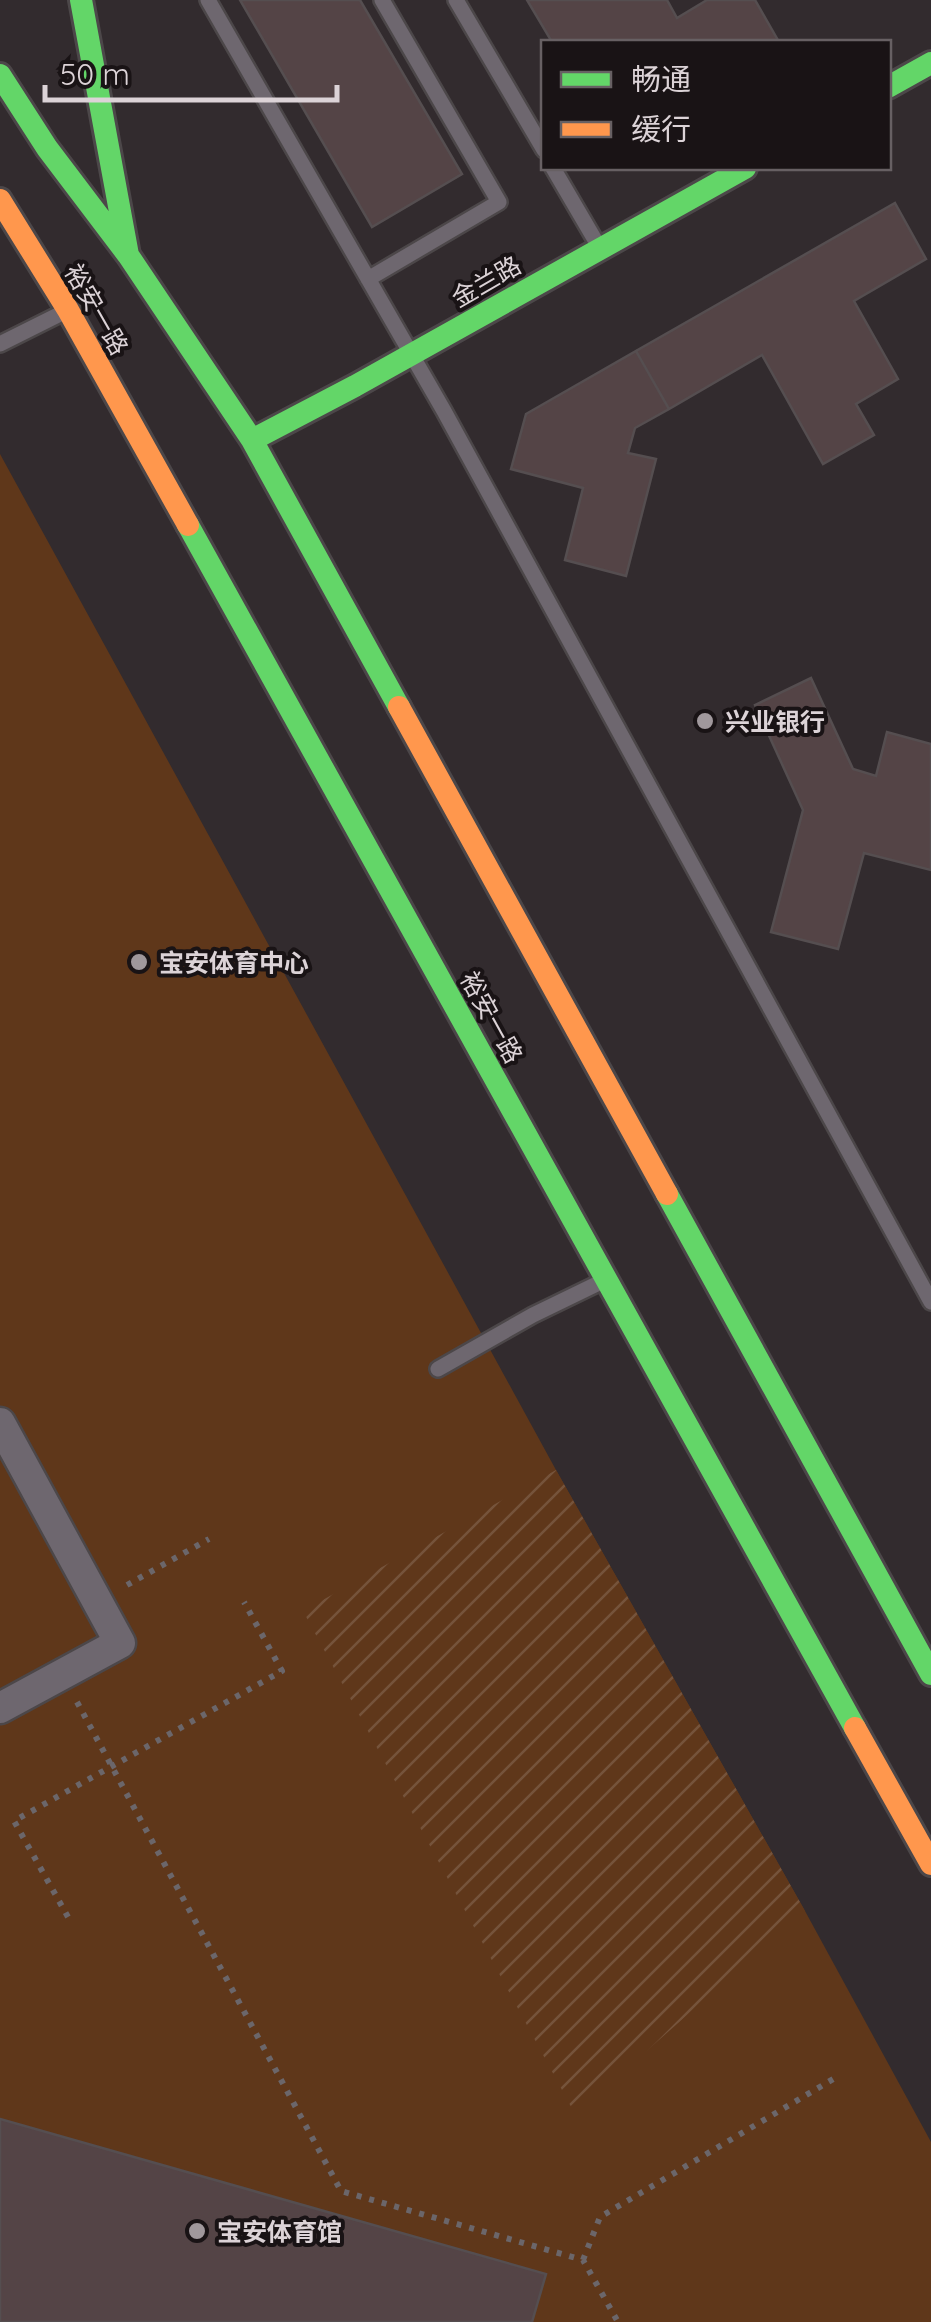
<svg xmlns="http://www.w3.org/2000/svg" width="931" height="2322" viewBox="0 0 931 2322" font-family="Quicksand,'Noto Sans SC',sans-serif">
<defs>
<pattern id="garden-furrows" width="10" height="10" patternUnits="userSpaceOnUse" patternTransform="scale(2.5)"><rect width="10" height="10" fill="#5f371a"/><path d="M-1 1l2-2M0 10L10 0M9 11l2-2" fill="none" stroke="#75533b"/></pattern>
</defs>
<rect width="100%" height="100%" fill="#322b2e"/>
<path fill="#5f371a" d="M0,454L556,1470L805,1911L931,2142V2322H0Z"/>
<path fill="url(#garden-furrows)" d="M556,1470L805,1911L575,2114L303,1611Z"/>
<path fill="#544446" stroke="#554e50" stroke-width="2.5" d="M240,0H360L462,174L372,227Z
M527,0H667L677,18L707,0H755L779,42H552Z
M895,203L926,259L854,301L898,379L856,404L874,435L823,464L762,355L669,409L636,351Z
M636,351L669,409L635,428L628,453L656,459L626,576L565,560L583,488L511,469L526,414Z
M811,678L853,769L876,776L887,732L931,744V870L864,853L838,949L771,932L803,810L755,705Z
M0,2119L546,2274L532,2322H0Z"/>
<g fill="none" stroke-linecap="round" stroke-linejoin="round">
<g stroke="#4c4749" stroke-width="20">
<path id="lane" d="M208,0L444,411L931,1302
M456,0L544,150
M553,168L598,245
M368,279L499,202L382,0
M0,344L64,312
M438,1369L533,1315L603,1281"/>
</g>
<g stroke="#4c4749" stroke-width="35">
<path id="street" d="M0,1423L120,1643L0,1708"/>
</g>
<g stroke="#4c4749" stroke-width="28">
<path id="fast" d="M81,0L128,255
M0,75L47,148L128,255L252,440L399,707
M888,87L931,63
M252,440L355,386L745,168
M188,525L855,1728
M667,1194L931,1674"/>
</g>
<g stroke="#4c4749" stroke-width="28">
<path id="slow" d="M0,200L68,310L188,525
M399,707L667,1194
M855,1728L931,1864"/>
</g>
<path stroke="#6b666a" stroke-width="6" stroke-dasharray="5 8" stroke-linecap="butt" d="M127,1585L209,1539
M77,1702L341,2191L583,2260L618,2322
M68,1917L14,1821L282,1671L244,1602
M583,2260L600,2217L835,2078"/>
<use href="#lane" stroke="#6e676f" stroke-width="15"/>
<use href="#street" stroke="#6e676f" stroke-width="30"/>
<use href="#fast" stroke="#63d668" stroke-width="22"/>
<use href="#slow" stroke="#ff974d" stroke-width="22"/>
</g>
<g fill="#a0989c" stroke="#191315" stroke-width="4">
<circle cx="705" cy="721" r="10"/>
<circle cx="139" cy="962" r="10"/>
<circle cx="197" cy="2231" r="10"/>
</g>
<g text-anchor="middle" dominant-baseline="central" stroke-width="8" stroke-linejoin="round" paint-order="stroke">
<g font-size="25" fill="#dcd3d7" stroke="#191315">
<text transform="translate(486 281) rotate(-30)">金兰路</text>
<text transform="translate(97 309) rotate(60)">裕安一路</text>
<text transform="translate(492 1017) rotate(61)">裕安一路</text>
</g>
<g font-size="25" font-weight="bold" fill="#dcd3d7" stroke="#191315" text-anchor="start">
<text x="725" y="721">兴业银行</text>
<text x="159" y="962">宝安体育中心</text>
<text x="217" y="2231">宝安体育馆</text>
</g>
</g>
<rect x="541" y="40" width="350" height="130" fill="#191315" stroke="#676063" stroke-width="2.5"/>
<rect x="561" y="72" width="50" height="15" fill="#63d668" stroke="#676063" stroke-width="2.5"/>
<text x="631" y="90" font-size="30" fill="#dcd3d7">畅通</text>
<rect x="561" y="122" width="50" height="15" fill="#ff974d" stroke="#676063" stroke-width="2.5"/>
<text x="631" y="140" font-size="30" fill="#dcd3d7">缓行</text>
<path d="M45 85v15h292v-15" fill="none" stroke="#dcd3d7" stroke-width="5"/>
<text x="60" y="85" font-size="30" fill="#dcd3d7" stroke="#191315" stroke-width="8" paint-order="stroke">50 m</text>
</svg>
